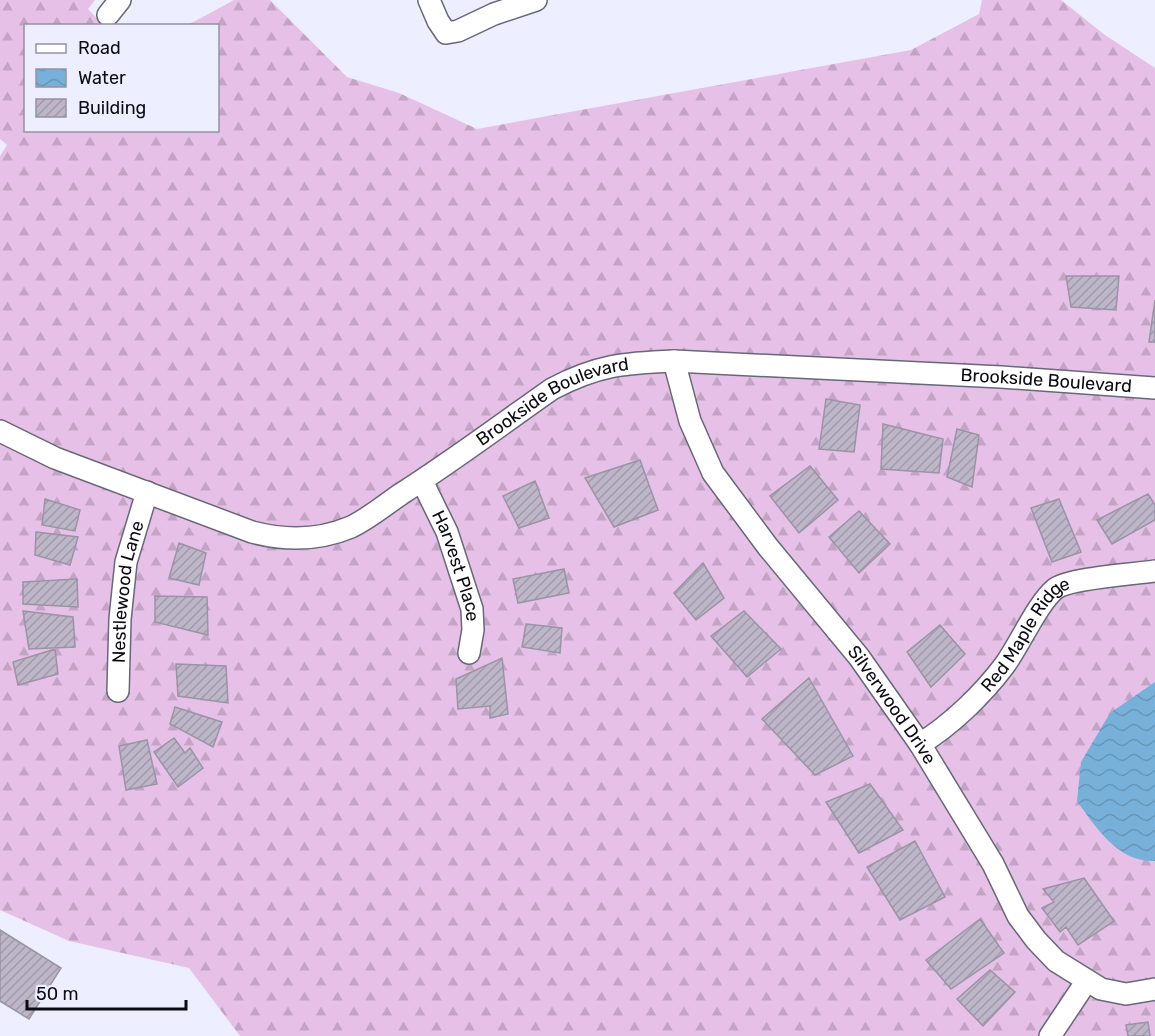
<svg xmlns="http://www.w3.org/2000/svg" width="1155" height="1036" viewBox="0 0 1155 1036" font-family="Rubik,sans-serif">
<defs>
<pattern id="forest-firs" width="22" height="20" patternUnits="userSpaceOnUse" patternTransform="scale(1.5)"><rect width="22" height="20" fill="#e6c0e7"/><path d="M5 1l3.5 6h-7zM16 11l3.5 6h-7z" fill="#c4a4c5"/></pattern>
<pattern id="water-waves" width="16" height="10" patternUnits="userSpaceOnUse" patternTransform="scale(1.5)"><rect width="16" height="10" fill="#77b1d9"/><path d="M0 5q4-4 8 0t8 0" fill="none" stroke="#6697b9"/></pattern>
<pattern id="building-hatch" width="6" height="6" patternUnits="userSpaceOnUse" patternTransform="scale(1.5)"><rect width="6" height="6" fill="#bdb5c8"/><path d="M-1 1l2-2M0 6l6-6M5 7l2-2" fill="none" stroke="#a19aab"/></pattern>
</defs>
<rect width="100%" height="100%" fill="#edeeff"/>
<path fill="url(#forest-firs)" d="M0,0H95L88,9L103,25L26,26V130H218V26L188,25L234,0H270L347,77L399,93L477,129L911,50L979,14L982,0H1061L1105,35L1155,68V1036H240L189,968L69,941L0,910V156L7,145L0,139Z"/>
<path fill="url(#water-waves)" d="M1155,682V861C1119,863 1096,828 1077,801L1081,762L1110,713Z"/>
<path fill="url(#building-hatch)" stroke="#9b93a6" stroke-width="1.5" d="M1066,276H1119L1116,310L1071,307Z
M1155,300V342H1149Z
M826,399L860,405L854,452L819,449Z
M883,424L943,439L939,473L881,469Z
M957,429L979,435L972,487L947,477Z
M640,460L658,510L614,527L585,478Z
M810,466L838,500L799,533L770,496Z
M535,481L549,518L519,528L503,496Z
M1148,494L1155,505V520L1112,544L1097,520Z
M45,499L80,510L75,531L42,525Z
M1059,499L1081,552L1052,562L1031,508Z
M859,511L890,544L859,573L829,537Z
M36,532L78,537L70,565L35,555Z
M179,543L206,553L199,585L169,578Z
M703,563L724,598L696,620L674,593Z
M564,569L569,593L518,603L513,579Z
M77,579L78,607L23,604V582Z
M155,596L207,597L208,635L155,622Z
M23,611L73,617L75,647L29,649Z
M744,611L781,649L747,677L711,636Z
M526,624L562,628L560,653L522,647Z
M940,625L965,654L931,687L907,652Z
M55,649L58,674L18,685L13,662Z
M502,658L508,714L490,718V706L458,709L456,679Z
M176,664L226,666L228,703L178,696Z
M809,678L853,756L815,775L762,719Z
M175,707L222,722L213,747L170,724Z
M174,738L185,753L190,748L203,768L178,787L154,752Z
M147,740L157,784L126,790L119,746Z
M870,784L903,830L859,853L826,802Z
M915,841L945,897L900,920L867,867Z
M1084,878L1114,921L1078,945L1066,927L1060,932L1042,908L1054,902L1043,889Z
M980,919L1004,953L951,989L926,960Z
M0,930L61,968L29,1019L0,1001Z
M990,970L1015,992L983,1026L957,999Z
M1148,1022L1150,1036H1128L1126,1025Z"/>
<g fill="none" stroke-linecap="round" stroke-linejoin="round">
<g stroke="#676879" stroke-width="24">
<g id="minor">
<path d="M429,0L438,21L446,33L458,31L494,14L536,0"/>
<path d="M108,15L120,0"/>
<path id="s1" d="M674,361L690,421L713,473L768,547L859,657L920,744L993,864L1018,916L1036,940L1056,961L1101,989L1126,994L1155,989"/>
<path id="s2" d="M0,431L55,458L252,532C286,541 318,541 351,527C368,519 385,505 401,494C453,461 502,424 552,389C597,365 624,363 674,361L1001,377L1155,388"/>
<path id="s3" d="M422,481L447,532L472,609L473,630L469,653"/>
<path id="s4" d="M118,691L120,619L126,562L147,492"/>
<path id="s5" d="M920,744C951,725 982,695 1004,666C1019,646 1037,604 1055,589C1069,578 1135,574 1155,571"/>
<path d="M1050,1036L1086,982"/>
</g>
</g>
<use href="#minor" stroke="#fff" stroke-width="21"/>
</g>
<g text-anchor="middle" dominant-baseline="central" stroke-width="4.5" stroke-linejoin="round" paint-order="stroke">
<g font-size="18" fill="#0b0b12" stroke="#edeeff">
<text stroke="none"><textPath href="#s2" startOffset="1116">Brookside Boulevard</textPath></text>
<text stroke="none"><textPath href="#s2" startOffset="612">Brookside Boulevard</textPath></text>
<text stroke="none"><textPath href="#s3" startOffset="92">Harvest Place</textPath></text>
<text stroke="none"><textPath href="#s4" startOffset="100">Nestlewood Lane</textPath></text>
<text stroke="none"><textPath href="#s5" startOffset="154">Red Maple Ridge</textPath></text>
<text stroke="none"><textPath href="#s1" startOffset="412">Silverwood Drive</textPath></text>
</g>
</g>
<rect x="24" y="24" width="195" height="108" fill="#edeeff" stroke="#9393a0" stroke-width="1.5"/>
<rect x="36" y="44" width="30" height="9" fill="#ffffff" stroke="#9393a0" stroke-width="1.5"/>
<text x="78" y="54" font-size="18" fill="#0b0b12">Road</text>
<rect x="36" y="69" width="30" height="18" fill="url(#water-waves)" stroke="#9393a0" stroke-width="1.5"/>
<text x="78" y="84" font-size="18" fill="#0b0b12">Water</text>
<rect x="36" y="99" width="30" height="18" fill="url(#building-hatch)" stroke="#9393a0" stroke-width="1.5"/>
<text x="78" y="114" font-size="18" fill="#0b0b12">Building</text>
<path d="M27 1000v9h159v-9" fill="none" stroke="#0b0b12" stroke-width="3"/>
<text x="36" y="1000" font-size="18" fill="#0b0b12" stroke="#edeeff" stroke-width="4.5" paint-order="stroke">50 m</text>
</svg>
